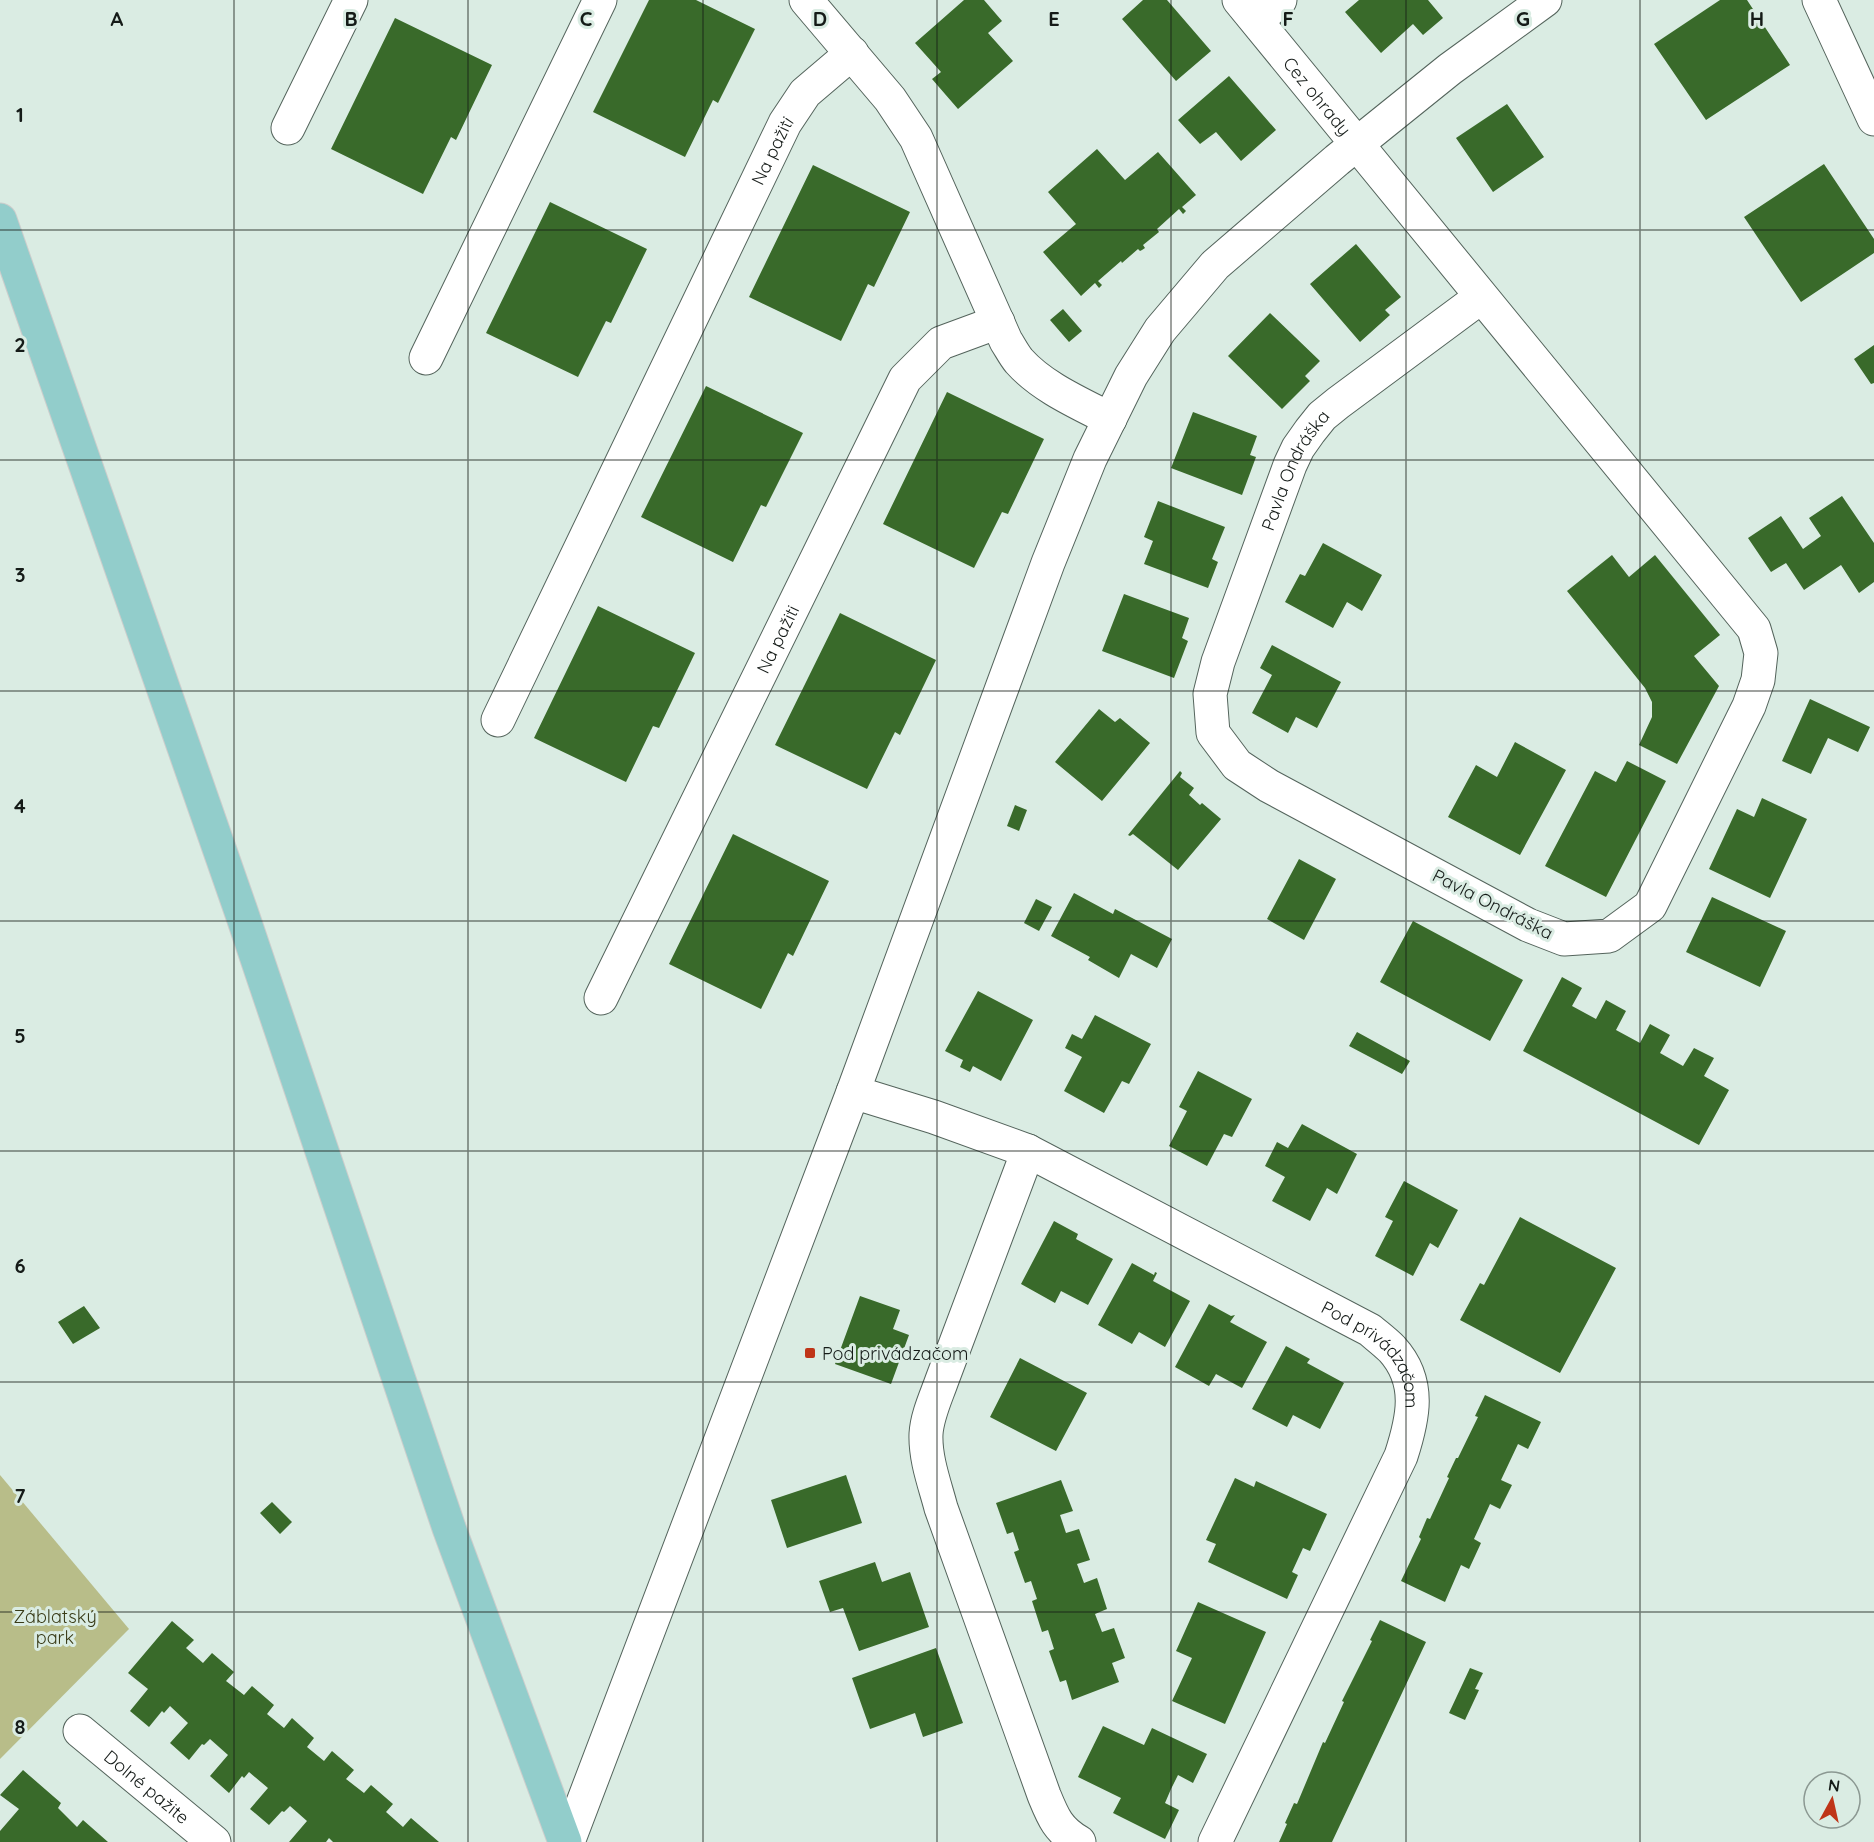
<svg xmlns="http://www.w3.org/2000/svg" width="1874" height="1842" viewBox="0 0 1874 1842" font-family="Quicksand,sans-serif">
<rect width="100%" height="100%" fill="#daece3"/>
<path fill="#b8bd89" d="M0,1475L129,1629L0,1759Z"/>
<path fill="#396a2a" d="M649,0H696L755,29L718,103L713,100L685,157L593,112Z
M964,0H984L1002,21L988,33L1013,61L958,109L932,79L941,72L915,43Z
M1143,0H1167L1211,51L1176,81L1122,19Z
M1359,0H1428L1443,18L1423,35L1413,24L1381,53L1345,12Z
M1720,0H1747L1790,65L1706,120L1654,44Z
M395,18L492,65L456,140L451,137L423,194L331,149Z
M1229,76L1276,130L1241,161L1216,132L1200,144L1178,120Z
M1507,104L1544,157L1493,192L1456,138Z
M1097,149L1125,180L1158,152L1196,195L1182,207L1186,211L1183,214L1179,209L1157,229L1159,232L1143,245L1145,248L1142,250L1140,251L1138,249L1122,263L1121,261L1098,281L1102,285L1099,288L1095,283L1081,296L1043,252L1076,224L1048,192Z
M1824,164L1874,239V253L1801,302L1744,217Z
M813,165L910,212L874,287L868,284L841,341L749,297Z
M550,202L647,249L611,323L606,321L578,377L486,333Z
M1356,244L1401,297L1385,310L1390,315L1360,342L1310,284Z
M1063,309L1082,331L1069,342L1050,320Z
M1270,313L1320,361L1305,376L1310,381L1282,409L1228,356Z
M1874,345V383L1871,384L1854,359Z
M706,386L803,433L766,507L761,505L733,562L641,517Z
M947,392L1044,439L1008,514L1002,512L974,568L883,524Z
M1193,412L1257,436L1250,455L1256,457L1242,495L1171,468Z
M1842,496L1874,543V582L1859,593L1841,565L1804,590L1786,563L1771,572L1748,538L1781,516L1803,549L1821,536L1809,518Z
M1158,501L1225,527L1212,559L1218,562L1208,588L1144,564L1153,541L1144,537Z
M1323,543L1382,575L1362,611L1347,602L1333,628L1285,602L1300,574L1305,576Z
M1612,555L1629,577L1655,555L1720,635L1694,656L1719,686L1677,764L1639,745L1652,717V702L1645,688L1567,591Z
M1124,594L1189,618L1182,638L1188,641L1174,678L1102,651Z
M598,606L695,653L659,728L653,726L626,782L534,738Z
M840,613L936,660L900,735L895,732L867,789L775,745Z
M1272,645L1341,682L1317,728L1296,717L1288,733L1252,713L1272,675L1260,668Z
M1810,699L1870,727L1858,752L1828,738L1811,774L1782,761Z
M1099,709L1115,722L1120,718L1150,743L1102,801L1055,762Z
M1515,742L1566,770L1520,855L1448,817L1476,765L1497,777Z
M1627,761L1666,781L1606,897L1545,866L1595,771L1616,782Z
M1180,771L1182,773L1180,777L1194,788L1189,795L1200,805L1202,803L1221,819L1178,870L1133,834L1130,836L1128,835Z
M1762,798L1807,819L1770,898L1709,869L1737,809L1754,817Z
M1015,805L1027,810L1019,831L1007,826Z
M733,834L829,881L793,956L788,953L761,1009L669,964Z
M1299,859L1336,879L1304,940L1267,919Z
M1074,893L1113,914L1115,909L1172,939L1157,968L1131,954L1119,978L1088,960L1090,957L1051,936Z
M1712,897L1786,931L1760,987L1686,952Z
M1036,899L1052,907L1039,931L1024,923Z
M1413,921L1523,980L1490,1041L1380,982Z
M1562,977L1582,988L1572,1006L1596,1019L1606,1000L1626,1011L1616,1030L1640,1043L1650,1024L1670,1035L1660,1053L1683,1066L1694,1048L1714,1058L1704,1076L1729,1090L1699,1145L1523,1051Z
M978,991L1033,1020L1001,1081L973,1066L970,1072L960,1067L963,1060L945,1051Z
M1095,1015L1151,1044L1129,1084L1122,1081L1104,1113L1064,1091L1082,1057L1065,1048L1072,1034L1082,1039Z
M1357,1032L1410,1061L1402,1074L1349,1046Z
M1198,1071L1252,1099L1232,1137L1224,1134L1207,1166L1169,1146L1187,1111L1179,1107Z
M1302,1124L1357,1154L1337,1194L1327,1188L1310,1221L1272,1201L1285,1177L1265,1166L1277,1142L1288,1148Z
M1404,1181L1458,1210L1438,1248L1430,1243L1413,1276L1375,1256L1393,1221L1385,1217Z
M1520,1217L1616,1268L1560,1373L1460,1320L1480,1283L1484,1285Z
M1054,1221L1078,1234L1076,1239L1113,1259L1088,1305L1061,1291L1055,1303L1021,1284Z
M1132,1263L1154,1275L1155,1272L1157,1273L1153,1281L1190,1301L1165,1347L1139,1332L1132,1344L1098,1325Z
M860,1296L900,1310L893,1329L909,1335L891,1384L835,1364Z
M1209,1304L1231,1316L1235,1315L1230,1322L1267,1342L1242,1388L1216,1374L1209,1386L1175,1367Z
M84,1306L100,1328L73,1344L58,1322Z
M1286,1346L1310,1359L1307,1363L1344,1383L1320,1429L1293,1415L1287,1427L1252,1409Z
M1020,1358L1087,1393L1056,1451L990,1417Z
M1485,1395L1541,1422L1528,1449L1518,1444L1501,1480L1512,1485L1500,1509L1490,1504L1474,1539L1481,1543L1469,1569L1461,1565L1445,1602L1401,1581L1421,1539L1419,1537L1427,1518L1430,1519L1449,1478L1447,1477L1456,1458H1458L1478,1417L1475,1416Z
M846,1475L862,1523L787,1548L771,1500Z
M1235,1478L1254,1487L1256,1481L1327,1514L1310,1551L1303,1548L1292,1572L1298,1575L1287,1599L1208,1562L1216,1544L1206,1540Z
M1061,1480L1073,1511L1060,1515L1066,1533L1079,1529L1090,1560L1077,1564L1084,1583L1097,1578L1107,1609L1095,1614L1102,1632L1114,1628L1125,1658L1112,1663L1119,1682L1072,1700L1066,1680L1060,1682L1049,1651L1054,1649L1048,1630L1042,1632L1032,1601L1037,1599L1031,1581L1025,1583L1014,1552L1019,1550L1013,1532L1007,1534L996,1503Z
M272,1502L292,1522L280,1534L260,1513Z
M875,1562L882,1582L910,1572L929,1627L859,1651L843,1608L830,1612L819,1581Z
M1198,1602L1266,1632L1225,1724L1172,1701L1192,1658L1176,1651Z
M1380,1620L1426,1642L1332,1842H1279L1287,1824L1285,1823L1294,1803L1297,1804L1323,1742L1325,1743L1344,1702L1342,1701L1372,1641L1370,1640Z
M172,1621L194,1640L186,1648L203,1663L212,1653L234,1672L226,1681L244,1695L252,1686L274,1705L267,1714L284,1728L292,1718L314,1738L307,1747L324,1761L332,1751L354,1770L346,1779L364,1793L371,1785L393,1804L386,1812L403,1827L411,1818L439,1842H333L329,1838L326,1842H289L307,1821L290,1806L284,1812L282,1811L269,1825L250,1809L268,1788L249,1772L244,1778L242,1776L229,1793L210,1776L228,1755L210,1739L204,1745L202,1744L189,1760L170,1743L188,1723L170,1706L164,1713L162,1711L149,1727L130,1711L148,1689L128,1673Z
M936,1648L963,1723L923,1737L915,1713L870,1729L852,1678Z
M1470,1668L1483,1673L1475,1689L1479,1690L1465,1720L1449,1713Z
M1103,1726L1144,1745L1152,1728L1207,1754L1193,1783L1178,1775L1171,1789L1165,1803L1179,1810L1165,1839L1113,1813L1121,1798L1078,1777Z
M23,1770L61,1803L58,1808L77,1827L83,1820L108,1842H0V1831L19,1809L0,1795Z"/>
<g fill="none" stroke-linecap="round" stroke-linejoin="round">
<g stroke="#54645c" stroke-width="35">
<g id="minor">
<path d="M806,0L890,99L916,138L1006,341C1010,347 1014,355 1019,361C1042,387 1079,403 1110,419"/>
<path id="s1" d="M1239,0L1754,629L1761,653L1758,680L1749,706L1650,906L1609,936L1564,939L1528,925L1269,786L1237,765L1213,733L1210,694L1218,662L1290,465L1298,448L1310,431L1322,416L1338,403L1481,297"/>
<path d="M1819,0L1874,119"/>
<path d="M1257,21L1280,0"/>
<path d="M288,128L351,0"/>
<path d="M426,358L600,0"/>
<path id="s2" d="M498,720L785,123L805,93L852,53"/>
<path id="s3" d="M601,998L905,379L941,343L998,322"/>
<path id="s4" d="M853,1092L934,1117L1028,1151L1370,1330C1377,1336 1385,1342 1392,1349C1422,1382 1413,1419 1401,1456L1215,1842"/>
<path d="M1028,1151L942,1380C936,1397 927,1416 926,1434C925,1459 935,1485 941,1508L1044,1795C1053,1817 1058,1830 1079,1842"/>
<path id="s5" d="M80,1731L214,1842"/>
<path d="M568,1842L853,1092L1048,563L1090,459L1131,376L1160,330L1215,265L1337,160L1450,69L1545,0"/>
</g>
</g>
<g stroke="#cccdcc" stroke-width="35">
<path id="major" d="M0,220L242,914L449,1528L565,1842"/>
</g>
<use href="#minor" stroke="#fff" stroke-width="33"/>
<use href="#major" stroke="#92cdcb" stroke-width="33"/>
</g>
<path fill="none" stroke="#151b18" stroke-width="1.5" stroke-opacity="0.55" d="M234,0V1842M468,0V1842M703,0V1842M937,0V1842M1171,0V1842M1406,0V1842M1640,0V1842M0,230H1874M0,460H1874M0,691H1874M0,921H1874M0,1151H1874M0,1382H1874M0,1612H1874"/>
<rect fill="#bf3518" stroke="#daece3" stroke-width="2" x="804" y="1347" width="12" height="12" rx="3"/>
<g text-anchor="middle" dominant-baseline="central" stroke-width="6" stroke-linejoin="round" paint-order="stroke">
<g font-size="18" fill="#151b18" stroke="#daece3">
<text stroke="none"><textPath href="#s1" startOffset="124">Cez ohrady</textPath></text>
<text stroke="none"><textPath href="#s2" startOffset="632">Na pažiti</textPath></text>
<text stroke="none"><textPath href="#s1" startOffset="1902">Pavla Ondráška</textPath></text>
<text stroke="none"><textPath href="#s3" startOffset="400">Na pažiti</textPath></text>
<text transform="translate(1493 904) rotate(27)">Pavla Ondráška</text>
<text stroke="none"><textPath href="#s4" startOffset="591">Pod privádzačom</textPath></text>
<text stroke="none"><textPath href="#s5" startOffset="87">Dolné pažite</textPath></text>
</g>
<g font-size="18" fill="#151b18" stroke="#daece3" text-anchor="start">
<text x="822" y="1353">Pod privádzačom</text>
</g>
<g font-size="18" fill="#383a16" stroke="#daece3">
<text x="55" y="1616">Záblatský<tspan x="55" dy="21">park</tspan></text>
</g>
</g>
<g font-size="20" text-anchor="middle" font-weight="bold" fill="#151b18" stroke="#daece3" stroke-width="6" stroke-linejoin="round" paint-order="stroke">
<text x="117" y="26">A</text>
<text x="351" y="26">B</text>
<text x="586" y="26">C</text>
<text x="820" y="26">D</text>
<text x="1054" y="26">E</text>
<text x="1288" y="26">F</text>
<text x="1523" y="26">G</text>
<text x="1757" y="26">H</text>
<text x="20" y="122">1</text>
<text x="20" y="352">2</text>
<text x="20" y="582">3</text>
<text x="20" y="813">4</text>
<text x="20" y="1043">5</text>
<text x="20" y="1273">6</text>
<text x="20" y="1503">7</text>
<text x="20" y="1734">8</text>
</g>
<g transform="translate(1832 1800) rotate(8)"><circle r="28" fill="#daece3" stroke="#8b9892" stroke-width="1.5"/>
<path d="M0-4.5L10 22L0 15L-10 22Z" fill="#bf3518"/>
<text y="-9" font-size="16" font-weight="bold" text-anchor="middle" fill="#151b18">N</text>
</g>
</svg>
